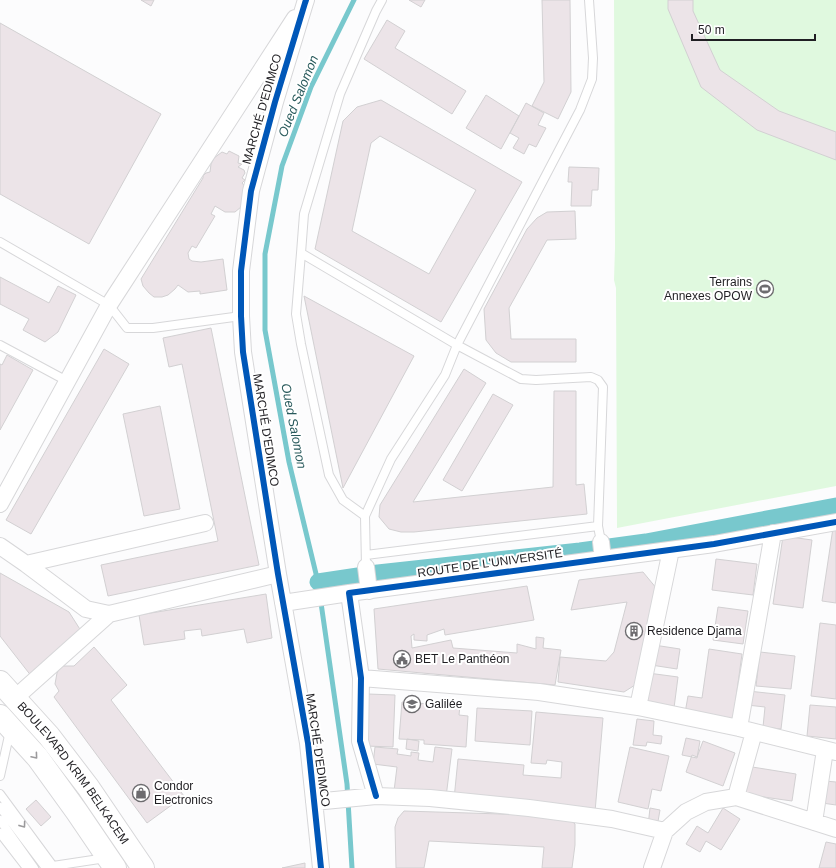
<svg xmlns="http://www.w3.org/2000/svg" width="836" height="868" viewBox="0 0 836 868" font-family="Helvetica,sans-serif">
<rect width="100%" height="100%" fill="#fcfcfd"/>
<path fill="#e0f9df" d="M614,0H836V486L617,528L616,288L614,280L615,248Z"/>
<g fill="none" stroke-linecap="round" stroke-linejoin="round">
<path stroke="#78c8cd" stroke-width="5" d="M352,868L347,784L318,582L289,462L265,330V254L282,166L311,87L354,0"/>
<path stroke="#78c8cd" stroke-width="17" d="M318,582L378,573L580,551L646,542L836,506"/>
</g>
<path fill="#ece4e8" stroke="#d2d0d2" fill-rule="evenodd" d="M141,0H154L151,6Z
M409,0H425L421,7Z
M542,0H570L571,92L558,119L532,106L544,82Z
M668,0H693V11L720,70L779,111L836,132V160L757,130L701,87L668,9Z
M387,20L405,31L395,48L466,91L452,114L364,59Z
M0,23L161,114L89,244L0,194Z
M486,95L519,116L501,149L466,128Z
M381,100L522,182L441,322L315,249L343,121L357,107ZM380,136L476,190L429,274L352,231L371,143Z
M526,103L544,113L538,125L546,128L536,147L529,144L524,154L513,148L519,138L510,133Z
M229,151L239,156L238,163L242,164L238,167L244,170L245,173L242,178L245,180L242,183L247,189L244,199L241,207L235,212H225L215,206L211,214L215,216L196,248L192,246L188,253L189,259L192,261L201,262L223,259L227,290L200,294V291L188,292L178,285L175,289L168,295L162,297H154L149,293L143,286L141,279L203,178V176L206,173L210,172L211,164L214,158L222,152L227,154Z
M569,167L599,168L598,190H592L591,206H571L572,182H568Z
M575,211L576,239L547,240L509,308L511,339H576V362H511L496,353L486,340L484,309L527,229L537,218L547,212Z
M0,277L49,303L58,286L76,295L58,332L45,342L23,330L29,319L0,304Z
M304,296L414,356L343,488Z
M211,328L259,565L108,596L101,565L218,541L182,364L169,367L163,338Z
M104,349L129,364L31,534L6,520Z
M7,355L33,370L0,430V364L2,365Z
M464,369L486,383L413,502L553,487L554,391H576V485L584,484L587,514L414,532H401L389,529L379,517L380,505Z
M493,394L513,405L462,491L443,480Z
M160,406L180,509L144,516L123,414Z
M833,528L836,529V603L822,601Z
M783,536L812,540L803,608L773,604Z
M716,559L757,564L753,595L712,590Z
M643,572L657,589L635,685L624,692L558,682L560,657L606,661L614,652L627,602L571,610L579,580Z
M0,573L69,612L83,634L32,677L0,636Z
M527,586L534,620L445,635L444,629L427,635V641L414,640V634L411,636L412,648L451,640L453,648L517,653V644L536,649V637L544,638L543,648L561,650L555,685L378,669L374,609Z
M266,594L272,638L247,643L244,629L202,636L201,629L184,631L185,639L144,645L139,615Z
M718,607L748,611L743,644L713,640Z
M820,623L836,625V699L811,696Z
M654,645L680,649L677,669L651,665Z
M94,647L127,685L111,700L184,796L147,823L54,697L59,691L55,684L57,673L60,667L63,666H74Z
M709,649L742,654L733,720L685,713L688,696L702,698Z
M760,652L795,656L791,689L756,686Z
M648,673L678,677L674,708L644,704Z
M748,691L785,695L781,729L763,727L765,707L747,705Z
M368,694L395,695L393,747L366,746Z
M402,702L460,706L459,715L468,716L466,747L424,744V740L399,739Z
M810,705L836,707V739L807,736Z
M477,708L532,711L530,745L475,741Z
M536,712L603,718L595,812L454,799L458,759L524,765L523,775L561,778L562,762L547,760L546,764L531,763Z
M637,719L654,721L653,735L662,736L661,744L647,742L646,746L633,745Z
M686,738L700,741L697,758L682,755Z
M407,739L419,741L418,751L406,749Z
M703,741L735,753L723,786L686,772L692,755L697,757Z
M375,747L398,749L397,754L411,756V752L419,753L418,760L433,762L435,747L452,749L446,797L394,791L397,767L373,764Z
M630,747L669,756L661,791L652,789L648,809L618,802Z
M746,766L796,774L792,801L742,794Z
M825,781L836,782V805L822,803Z
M36,800L51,817L41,826L26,809Z
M650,808L660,810L657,827L648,826Z
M723,808L740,819L721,850L706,841L700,852L686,844L697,826L708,833Z
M404,811L566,816L575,824V845L572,868H542L544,847L429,841L424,868H396L395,827L398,818Z
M826,842L836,844V868H819Z
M305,863V868H282Z"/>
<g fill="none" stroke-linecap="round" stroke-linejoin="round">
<g stroke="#d7d7d9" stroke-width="10">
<path id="lane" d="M589,0L593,58L592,79L580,110L457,345L521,379L536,380L591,377L598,380L603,387L598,526
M0,242L109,305L127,328H153L241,316
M301,253L296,314L301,344L329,475L343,500L365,516
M0,345L67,381
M366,555L598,526L601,542
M366,567L365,516L391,459L445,375L457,345L301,253L304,214L340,94L376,11L382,0
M0,776L10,731
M0,794L53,866L106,858
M0,807L46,868
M0,820L34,868
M0,833L27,868"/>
</g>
<g stroke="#d7d7d9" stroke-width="18">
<path id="street" d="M306,0L305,3L275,102L251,191L241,271V316L243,352L278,574L308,743L321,868
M0,504L109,305L295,18
M601,542L603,559
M0,546L26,564L86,609L109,614L278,574
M671,550L638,707L739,728L836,752
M26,564L205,523
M366,567L369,591
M283,603L349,593
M361,678L539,692L638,707
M15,698L109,614
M739,728L773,533
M376,796L360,741L361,678L349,593L714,544L836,522
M736,797L754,732
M314,802L376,796L430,798L529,808L612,819L665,831
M814,822L825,750
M652,868L665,831L686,812L706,802L736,797L836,829"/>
</g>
<g stroke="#d7d7d9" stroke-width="24">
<g id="primary">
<path id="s1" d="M0,682L49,736L88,787L143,868"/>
<path d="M0,716L38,758L77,812L115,868"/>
</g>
</g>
<use href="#lane" stroke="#fff" stroke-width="8"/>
<use href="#street" stroke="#fff" stroke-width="16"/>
<use href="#primary" stroke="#fff" stroke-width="22"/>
<g stroke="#fff" stroke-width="8">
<path id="cycleway" d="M306,0L305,3L275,102L251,191L241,271V316L243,352L278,574L308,743L321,868
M376,796L360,741L361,678L349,593L714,544L836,522"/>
</g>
<use href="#cycleway" stroke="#0057b8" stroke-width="6"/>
</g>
<defs><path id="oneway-chevron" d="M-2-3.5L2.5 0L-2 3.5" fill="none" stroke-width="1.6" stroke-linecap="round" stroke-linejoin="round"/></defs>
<g stroke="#9b9a9c">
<use href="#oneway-chevron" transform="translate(35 756) rotate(50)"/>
<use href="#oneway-chevron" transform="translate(23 825) rotate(54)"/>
</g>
<defs>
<g id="stadium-ring" transform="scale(0.9)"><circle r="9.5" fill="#fff" stroke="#6d6c6f" stroke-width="1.5"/><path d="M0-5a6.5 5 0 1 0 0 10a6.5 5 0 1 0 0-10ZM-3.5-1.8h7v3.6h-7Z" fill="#6d6c6f"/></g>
<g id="building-ring" transform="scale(0.9)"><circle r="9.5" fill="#fff" stroke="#6d6c6f" stroke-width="1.5"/><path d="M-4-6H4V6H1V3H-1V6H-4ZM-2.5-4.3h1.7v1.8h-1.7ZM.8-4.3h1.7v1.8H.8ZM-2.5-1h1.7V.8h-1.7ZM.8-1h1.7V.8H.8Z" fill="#6d6c6f"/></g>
<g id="civic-ring" transform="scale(0.9)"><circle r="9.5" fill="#fff" stroke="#6d6c6f" stroke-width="1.5"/><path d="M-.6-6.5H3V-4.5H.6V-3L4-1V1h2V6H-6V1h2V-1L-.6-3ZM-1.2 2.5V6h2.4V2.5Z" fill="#6d6c6f"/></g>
<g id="school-ring" transform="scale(0.9)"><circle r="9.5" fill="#fff" stroke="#6d6c6f" stroke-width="1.5"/><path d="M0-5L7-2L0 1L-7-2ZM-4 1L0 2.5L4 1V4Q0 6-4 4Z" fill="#6d6c6f"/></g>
<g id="shop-ring" transform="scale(0.9)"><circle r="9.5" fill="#fff" stroke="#6d6c6f" stroke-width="1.5"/><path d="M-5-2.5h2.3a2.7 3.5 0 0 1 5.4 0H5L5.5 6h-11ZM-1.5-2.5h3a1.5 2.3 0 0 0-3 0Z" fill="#6d6c6f"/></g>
</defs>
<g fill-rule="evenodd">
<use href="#stadium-ring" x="765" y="289"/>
<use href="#building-ring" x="634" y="631"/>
<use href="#civic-ring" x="402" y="659"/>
<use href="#school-ring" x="412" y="704"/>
<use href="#shop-ring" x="141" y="793"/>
</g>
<g text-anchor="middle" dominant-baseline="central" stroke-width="4" stroke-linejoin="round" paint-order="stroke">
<g font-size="12" fill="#201f23" stroke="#fff">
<text transform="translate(262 109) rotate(-74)">MARCHÉ D'EDIMCO</text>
<text transform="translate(266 430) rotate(81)">MARCHÉ D'EDIMCO</text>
<text transform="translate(490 563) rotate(-8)">ROUTE DE L'UNIVERSITÉ</text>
<text transform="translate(318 750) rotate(82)">MARCHÉ D'EDIMCO</text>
<text stroke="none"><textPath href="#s1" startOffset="117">BOULEVARD KRIM BELKACEM</textPath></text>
</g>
<g font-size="12" fill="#201f23" stroke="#fff" text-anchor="start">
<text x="752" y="282" text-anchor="end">Terrains<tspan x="752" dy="14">Annexes OPOW</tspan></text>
<text x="647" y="631">Residence Djama</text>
<text x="415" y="659">BET Le Panthéon</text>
<text x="425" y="704">Galilée</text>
<text x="154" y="786">Condor<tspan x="154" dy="14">Electronics</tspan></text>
</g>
<g font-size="13" font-style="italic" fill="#295a5c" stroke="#fff">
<text transform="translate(298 96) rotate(-68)">Oued Salomon</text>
<text transform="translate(294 426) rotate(79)">Oued Salomon</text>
</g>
</g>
<path d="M692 34v6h123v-6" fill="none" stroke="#201f23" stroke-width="2"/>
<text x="698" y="34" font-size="12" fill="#201f23" stroke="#ffffff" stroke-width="3" paint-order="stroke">50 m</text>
</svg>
